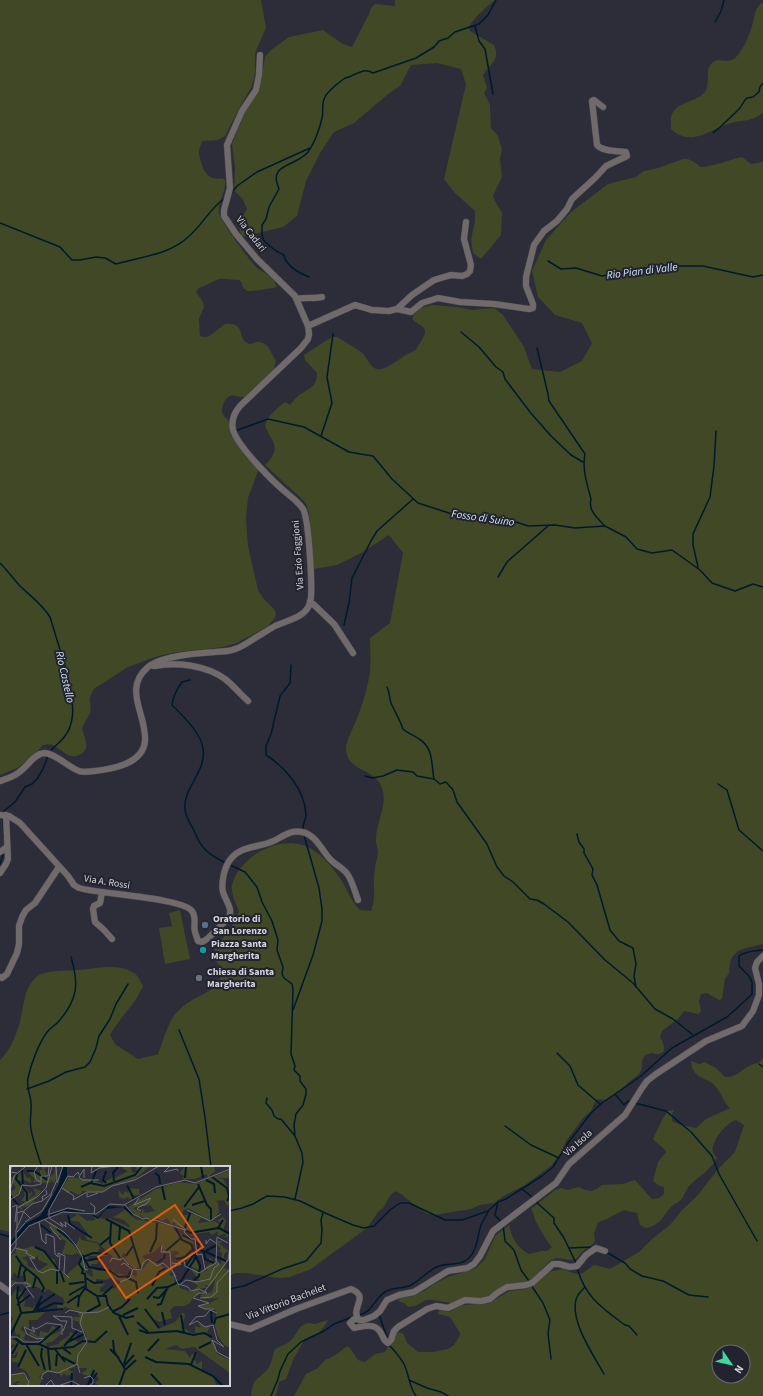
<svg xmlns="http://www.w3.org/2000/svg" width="763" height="1396" viewBox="0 0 763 1396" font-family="'Source Sans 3',sans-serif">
<rect width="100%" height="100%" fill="#2c2d38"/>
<path fill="#404826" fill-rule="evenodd" d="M0,0H261L266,28L255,53V74L251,88L241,105L225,136L218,140L202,141C201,144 200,147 199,151C199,159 204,176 213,178C217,180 221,177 225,180C227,191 217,202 219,213C220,220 250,261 256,267C263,273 273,275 276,285V287L273,288L252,291H247L243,288L242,283L239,280C232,280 226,278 220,279C214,280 206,286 199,288L196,292L203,302L204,307L199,319L200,336C209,341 218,328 225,324C246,322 237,337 247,343C250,345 253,343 257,342C269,341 271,354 276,361L273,372L245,397C240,398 234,394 230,396C224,398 220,410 223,415C224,417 227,418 228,420C230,424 229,430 231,434C237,448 249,457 260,466L248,498L246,519L248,546L258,590L263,598L274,609L276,613L275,618L268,626L237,643L223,647L178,652L158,656L128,667L95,688C85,701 93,703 90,713C88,718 84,723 82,728C83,733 86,738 86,743C87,748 85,752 81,754C69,761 63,750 53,745C49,744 47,744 43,745L37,752L19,767L0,775Z
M395,0H495C486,8 475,16 469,27L470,31L494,45C501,60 490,64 483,75L487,88L484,93L490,105L491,128L498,136L502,149L500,159L502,177L493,196L495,201L502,213L501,235L481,259L473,253L471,239L475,221V211L455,193L444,179L466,84L461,69L437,63L411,65L400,86L387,95L354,123L334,132L320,153L306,181L297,216L283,227L241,237L239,223L247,209L242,198L234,191L235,168L232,144L247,108L259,92L265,57L271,50L289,37L323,30L343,44L352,47L369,14L371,8L375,4L395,6Z
M763,2V113C753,121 743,120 731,123C719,126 707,135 694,137C685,138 677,135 671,129C671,124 670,118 672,114C678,101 697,102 705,92C711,83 704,70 712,63C719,56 729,66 737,56C744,48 749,36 752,26C755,17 754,7 763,2Z
M742,157L751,164L763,162V944L746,948L738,951L733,956L730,962L729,973L725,979L722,999L719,1000L707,993L701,994L699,1001L701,1011L699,1014L684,1011L678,1019L662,1031L660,1037C663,1042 668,1052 659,1054C657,1055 654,1053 652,1053C651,1053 646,1055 645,1055L642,1061V1068L639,1074L629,1082L619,1092L605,1100L598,1099L594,1104L591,1111L584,1117L566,1141L562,1151L552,1165L525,1185L502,1197L494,1203L480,1205L471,1209L434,1215L428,1214L422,1211L420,1208L412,1203L401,1194L395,1191L390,1196L383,1208L378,1212L367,1228L311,1269L290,1277L279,1278L246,1273H235L229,1276V1167H11V1232L0,1230V1060C11,1050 18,1031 21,1017C24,1005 24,991 32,982C34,979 38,975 41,974C54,970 65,971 78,970C95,969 116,963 132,972C138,975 140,980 143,986C135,1005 120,1017 110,1035L115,1044L138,1059L159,1054L158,1053C164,1040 167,1024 176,1013C181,1008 189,1001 196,998C205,993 218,988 221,976C221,973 221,969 221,967L214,959L215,949L235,921L239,911C236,903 229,892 233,882C243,853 286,832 313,850C322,855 331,866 337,874C346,885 349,899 360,910L371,911C377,896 372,884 375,869C375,863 378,857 378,851C378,847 375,843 376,839C376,822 388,805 382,788C375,767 346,773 346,747C347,738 356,723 359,713C364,700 368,685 370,672C371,660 370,649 370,638L390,623L403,553L389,535L363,552L337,565L314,569L309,514L307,506L303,500L265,465C288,444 262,434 266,423C268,415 279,407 285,402L290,405C292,402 294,400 297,397C306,389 317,389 317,373L305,360L304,355L332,337H337C345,342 353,346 361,352C370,359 370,375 387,367C397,362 405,354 416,350C418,344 428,335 424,328C422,325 416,323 413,320V316L421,308L432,305L457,307L472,310L494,308L503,315L524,347L532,369L560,372L582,361L592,343L582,323L555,315L538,297L532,271L546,240L571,212L608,184L636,177L644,171L658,168L683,159C690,158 695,163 701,167C715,166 728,160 742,157Z
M180,910L190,959L165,964L159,928L172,926L169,913Z
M763,1058V1396H294L306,1374L318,1368L325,1360L334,1356L347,1346L350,1348L358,1360L365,1362L375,1354L385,1352L396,1332L403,1333L407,1343L418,1352H432L448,1349L454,1345L459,1337L460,1333L450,1317L438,1314L439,1310L449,1312L463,1305L490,1303L509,1291L526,1289L534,1284L547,1272L563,1269L573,1273L579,1274L583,1273L594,1265L610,1269L639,1252L652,1239L670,1225L682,1210L697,1196L719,1168L735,1152L744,1125L736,1120C727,1122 710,1142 713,1152C713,1153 716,1157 717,1158C711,1169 700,1176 691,1184C686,1188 685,1195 681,1200C678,1203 674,1204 671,1207C662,1217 661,1225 646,1228L640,1225L637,1213L624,1210L607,1219L598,1222L594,1234L595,1241L591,1246L585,1249L576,1259L570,1260L557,1258L551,1260L531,1280L526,1283L508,1284L488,1296L482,1297L463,1298L451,1303L432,1300H426L415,1306L408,1307L404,1303L398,1301L400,1298L413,1296L424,1291L434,1284L448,1277L476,1268L485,1259L495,1236L509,1225C512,1238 516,1247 529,1254L541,1251H547L552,1247C545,1239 541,1230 536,1222C534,1218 534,1213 531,1209L555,1190L561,1188L567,1190L579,1187L585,1190L591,1191L597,1189L602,1185L623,1184L635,1180L652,1199L659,1198L664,1194V1187L658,1185L653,1181L658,1162L666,1152C663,1146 658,1145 653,1139C658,1129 661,1120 668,1111L674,1110L672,1114V1121L678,1124L696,1128L706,1119L730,1108C723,1102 722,1094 716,1087C709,1077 692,1080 691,1061L699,1064L705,1062L716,1068L725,1077C738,1077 739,1071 749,1066C754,1063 760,1064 763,1058ZM719,1352H743V1376H719Z
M328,1320L324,1327L318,1333L305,1339L294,1358L286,1379L279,1382L276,1396H251C253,1377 256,1382 267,1370C272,1365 272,1356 275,1349L288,1343L293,1338L301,1326L308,1323L315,1324Z"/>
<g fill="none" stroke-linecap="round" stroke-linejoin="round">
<path stroke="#00192e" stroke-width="1.5" d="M715,22L721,11L724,0
M475,26L479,41L485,49L493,94
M713,133C722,126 730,118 738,110C742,107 743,101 747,98L753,97L759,92L760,87L763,83
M230,195L237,186L257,172L310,148
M0,223L60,247L72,260H80L96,257L105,258L116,264C140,257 168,255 187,238C202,226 209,209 225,198
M548,261L561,269L576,268L602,276L651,267L672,266H703L753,277L763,275
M309,277C299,273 286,266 284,255L276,251L264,241L262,235V225L266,219L269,207L279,189C267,163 296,167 308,152C314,144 320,128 322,118C324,111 321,104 325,97C328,91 339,82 345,78C347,77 351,77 353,75C362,72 364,68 373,73L416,58L434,47L439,41L448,38L455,32L479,24L488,15L496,0
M461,332L479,347L496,367L503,372L505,379L530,412L551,436L571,455L583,462
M537,348L548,394L549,401L585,454C582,469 587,484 591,499C588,510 597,518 604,525
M235,431L268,419L304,427L349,452L373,456L392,479L418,503L455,515L489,520H510L528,526L555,525L575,528L605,526L626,537L637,549L652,553L672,550L700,570L712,583L735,591L753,584L763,587
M321,436L332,403L327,377L333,334
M0,563C7,570 13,578 19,585C30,596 42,604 50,617L65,666L70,696C75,707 73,726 65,736C61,742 54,746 50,752
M698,567L693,545V534L710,497L714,466L716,431
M498,577L507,562L548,526
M344,625L349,603L352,578L371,541L377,531L413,499
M291,665L290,683L280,696L271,734L266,746V755C286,768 305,790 306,815C306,820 302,825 303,830
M190,680L182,682C177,689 173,696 172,705C183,716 197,729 202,744C210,770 182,787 185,810C187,821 192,825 195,833C201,849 211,856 226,863
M387,687C390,693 389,697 391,703C395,712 400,720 403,729C408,734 414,735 419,739C434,748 431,764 434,779L440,784L446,782L453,790L457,802L487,844L497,867L504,876L513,882L530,899L537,900L544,904L568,922L605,960L633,983L655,1009L673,1019L693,1035
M365,776L372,778L383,776L397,770L413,772L417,776L434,779
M718,784L727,790L739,830L763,851
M4,811L15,802L25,787L32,784L37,779L43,769L48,756
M3,817L4,837
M577,834L579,842L584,849V853L593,869L592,875L597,885L610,930L619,941L633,948L636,964L634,976L636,987
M0,864L4,852
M230,865L245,872L257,887L262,902L272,921L278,940L277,950L283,967L282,974L284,978L292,984L293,989L291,1054L295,1066L294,1070L300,1076V1081L306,1089V1094L303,1105L296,1114L294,1125L295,1136L302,1153L303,1162L295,1199
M293,1010L313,955L322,921V909L319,888L304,835
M179,1030L199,1079L205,1117L211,1167
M557,1053L570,1066L578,1085L600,1104
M759,1064L763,1067
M27,1089L49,1081L66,1072L85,1067L90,1062L96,1048L99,1036L110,1019L116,1004L128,984
M615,1094L624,1105L628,1101L632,1102
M267,1098L266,1103L272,1110L274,1116L278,1119H281L295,1136
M635,1103L666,1111L691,1132L712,1156L719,1174L757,1241
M505,1126L531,1145L559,1158
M42,1167C38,1155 33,1142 31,1129C29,1120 32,1111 31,1102C30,1093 26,1087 28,1078C31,1064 39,1042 48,1031C51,1027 56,1025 59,1021C78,999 79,984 71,957
M522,1189L533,1198
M535,1201L554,1218V1223L564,1238L576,1263
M498,1202L495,1215L501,1222
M229,1211L242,1208L253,1204L267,1196L285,1197L300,1201L325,1213L353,1225L364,1228L374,1226L390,1210L400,1203H409L445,1220H462L488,1211L498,1202L506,1199L542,1176L553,1167L568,1143L591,1113L602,1103L641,1076L672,1048L727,1017L747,999L752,994V982L749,976L739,966V956C745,951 755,951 763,950
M503,1225L505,1241L514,1250L521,1270L529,1281
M0,1234L11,1237
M569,1248L593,1247
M606,1252L625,1263L630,1269L642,1276L663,1281L689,1295L708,1297
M577,1267C584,1296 602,1308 625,1325L629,1326L637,1335
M531,1285L543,1303L550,1320L548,1333L551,1359
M584,1288C582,1290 580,1292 578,1295C566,1316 594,1356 604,1374
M229,1289L244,1286L282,1269L306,1261L321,1243L322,1230L321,1220L323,1213
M0,1315L11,1312
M359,1315C372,1313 375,1298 385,1292C393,1287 401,1289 409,1286C420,1281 428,1270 439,1266C448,1263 460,1266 468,1259C478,1249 477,1237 481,1225C483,1221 486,1216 488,1212
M378,1315L380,1317C382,1325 386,1332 388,1341
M388,1344C394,1350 400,1357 404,1364C409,1374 409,1387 416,1396
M409,1380L427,1388L441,1392L448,1396
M271,1396L278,1379L280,1371L288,1354L301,1342L324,1331L334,1324L355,1316"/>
<g stroke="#474852" stroke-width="7">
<path id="minor" d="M297,299C305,297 313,299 322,297
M397,309L411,312L422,303L438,298L460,302L494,304L529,309L533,308V304L526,286V277L534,245L544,231L557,221L567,209L572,199L595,178L606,166L627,156L626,152C618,151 603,152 597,145L592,101L594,100L603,107
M308,326L355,305L372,310L389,311L397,309L412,295L434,280L451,275L462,276L467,274L470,271L471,265L464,239L466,222
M310,601L334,624L353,653
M154,666C177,662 206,665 225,679C233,685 240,694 248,701
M0,781C6,779 13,777 18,773C27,768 33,754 44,753C55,753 68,767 79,771C83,773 90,771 95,771C113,769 143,764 145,741C147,715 122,689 148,667C161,656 199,653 215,652C221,651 229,652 235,649C242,647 249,642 255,638C262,634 268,630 275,626C290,619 310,617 311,597C312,583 309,519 303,509C299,503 294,499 289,495C274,483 238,447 233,430C231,421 234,413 240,406L301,348L308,339L309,334L308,326L295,296L257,259L236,234L224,216V210L230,188L227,145L242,111L256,90L259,75L260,55
M0,815L9,816L20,823L68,876L74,885L79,888C99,894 183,898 192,911C197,918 193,925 195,932C196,935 197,938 198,941L202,942C210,939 221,924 229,918C233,908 226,902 223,892C221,884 224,870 228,863C237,847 253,848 268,843C280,840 288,829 302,832C316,835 321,849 330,859C335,865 344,868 348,875C353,883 355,892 358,900
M0,852L7,847
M0,873L6,864L8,859L6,815
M102,892L100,903L94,906L93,909L95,922L104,930L112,939
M0,977L2,978L7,974L17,953L19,944V926L22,917L26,910L35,903L59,867
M0,1285L11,1293
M357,1318L353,1320L350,1323L354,1328C366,1326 376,1322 382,1335C384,1339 384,1341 388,1343L391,1340L394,1331L398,1327L427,1309L436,1306L448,1308L465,1300L481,1301L490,1299L497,1293L507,1287L526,1285L532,1283L553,1264H559L570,1267L577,1266L586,1255L596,1248L605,1251
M229,1324L250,1329L296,1309L351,1289C371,1297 349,1308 359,1320H364L374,1316L380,1311L387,1300L399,1295L414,1292L448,1271L467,1268L474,1264L480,1256L493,1231L556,1183L569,1164L625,1115L642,1088L647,1081L656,1074L706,1041L742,1026L753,1011L759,995V984L755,968L757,962L763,956"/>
</g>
<use href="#minor" stroke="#716a6b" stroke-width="6"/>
</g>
<circle fill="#5c6f8a" stroke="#22232e" stroke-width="1.5" cx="205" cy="925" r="4"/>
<circle fill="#0f9aa8" stroke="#22232e" stroke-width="1.5" cx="203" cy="950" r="4"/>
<circle fill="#6b7280" stroke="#22232e" stroke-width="1.5" cx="199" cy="978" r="4"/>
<g text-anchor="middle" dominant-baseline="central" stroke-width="4" stroke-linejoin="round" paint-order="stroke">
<g font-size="10" fill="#d3d3db" stroke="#22232e">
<text transform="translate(251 234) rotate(52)">Via Cadari</text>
<text transform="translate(298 555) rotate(-94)">Via Ezio Faggioni</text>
<text transform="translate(107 882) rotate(9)">Via A. Rossi</text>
<text transform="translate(578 1143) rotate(-42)">Via Isola</text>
<text transform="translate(286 1302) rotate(-21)">Via Vittorio Bachelet</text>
</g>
<g font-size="10" font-weight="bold" fill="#d3d3db" stroke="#22232e" text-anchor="start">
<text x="213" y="919">Oratorio di<tspan x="213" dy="12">San Lorenzo</tspan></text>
<text x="211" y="944">Piazza Santa<tspan x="211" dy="12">Margherita</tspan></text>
<text x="207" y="972">Chiesa di Santa<tspan x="207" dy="12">Margherita</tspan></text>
</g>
<g font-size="11" font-style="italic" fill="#d2e7fa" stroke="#22232e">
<text transform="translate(642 271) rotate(-7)">Rio Pian di Valle</text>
<text transform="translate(483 518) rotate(8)">Fosso di Suino</text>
<text transform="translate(65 677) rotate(77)">Rio Castello</text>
</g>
</g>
<g transform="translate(10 1166)">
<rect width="220" height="220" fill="#2c2d38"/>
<path d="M30,0L38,1L34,3L37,9H31L37,13L44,8L45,2L42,0H46V12L44,18L41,14L40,17L23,16L25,13L17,5L30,8V4H33ZM116,0H120L123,7L127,6L126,0H140L124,14L102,20L93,26L71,25L72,27L68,29L61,25L57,27L52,23L59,11L83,14L93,18L94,15L101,13L103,7L105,12L118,5L112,2ZM175,0H204L205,5L198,11L196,8L185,13H173L174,10L170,7ZM12,4L17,12H21V17L14,14L8,15L18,26L21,28L22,24V28L18,33L26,29L23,22L31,25L33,23L22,36L28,34L15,42L16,40L11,41L13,45L8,41L16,35H11L15,29L13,23L0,34V26L6,22L2,16L0,22V12L6,10L7,12ZM220,4V12H206L213,13L219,23L220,38L217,40L214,34L205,35L208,36L209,46L204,54L200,55L178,42L173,45V49L184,48L191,52L188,57L205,55L211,60V57L207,55L213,51L216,55L213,65L220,68L217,71H214L217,69L215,68L208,70V65L202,69L200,66L184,68L190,64L178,67L184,65L177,64L174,58L173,62L165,59V56L161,58L157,52L153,55L145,52L142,54L125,49L118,41L146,23L169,16L185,18ZM140,39L145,45L135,47L132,42V47L123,42ZM119,22L129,23L130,29H122L121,33L117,31L112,35L114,33L109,31L108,24L113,29L115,25L118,27ZM115,44L125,53L161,59L167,67L176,69L183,76L181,83L184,89L182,92L188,95L190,105L177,99L178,94L167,93L165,89L169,88L168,85L153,86L152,78L144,86L132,90L136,94L132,101L124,103L115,93L116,88L113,87L111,93L104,92L87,76L77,74L75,70L79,69L69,56L59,54L68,48L77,55L85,54L84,51L99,54V52L119,61L120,60L114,54L103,51ZM33,54L42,58L54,68L72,90L67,87L63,89L52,88L56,75L50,72L51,69L48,70L43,67L39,58ZM70,70L71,74L87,77L90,82L87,87L94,86L98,90H79L77,93H89L87,98H81L83,103L90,105L94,102L100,106L113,96L103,104L105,107L121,110L122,107L125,111L127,109L126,104L131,105L140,94L161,105L160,110L164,109L165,118H169L170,122L182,126L188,120L181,115H190L182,105L184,103L189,107L197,104L196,101L201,97L198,95L200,91L204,96L211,98L212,87L209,85L211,82L208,80V75H212L210,78L218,85L214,88V92L217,94V91L218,94L214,102L220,104V182L214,179L208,170L204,157L207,146L202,142L195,143L188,139L198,138L209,132L194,133L190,129L202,126L205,114L214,103L200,120L195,119L197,122L187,123L191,127L183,131L180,137L174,140H165L160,144L162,152L149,156L144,153L148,163L165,156L173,146L175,149L171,164L173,161L181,167H185V160L191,162L188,157L195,161L200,160L197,167L205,179L207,188L220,194V207L184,181L172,183L166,179L155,183L175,185L180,192L182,188L185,189L184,193L187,198L192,195V205L203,210L207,220H89L85,217L89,213L87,210L84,211L85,204L80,210L74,209L71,207L76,205L77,202H69L65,194V201L58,203L64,207L57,210L54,207L51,211L49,207L38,205L29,210L32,214L29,220H8L7,217H11L8,215L0,220V209L12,206L18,215L20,212L16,205L8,201L10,197L2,196L1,192H6L8,187L6,185L5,189H0V183L5,180L3,178L0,180V172L11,178H28L36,170L28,173L19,167L21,165L29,171L30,165L38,167L42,160L48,162L42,169L52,164L51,168L42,176L36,177L37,181L49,178V176L59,170L60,166L66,168V175L69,176L77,171L69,156L63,154L64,151H70L67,145L55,141L48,146L47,139L55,137L53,132L38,123L34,126L28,121L15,120L13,119L16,112L11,109L8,112L4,106L1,114L8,116L0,121V90L4,87L8,89L5,86L7,81L13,83L23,80L29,84H34L40,93H44L49,105H53L55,110L73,94L77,108L83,111L82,104L76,101L73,90L66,80ZM28,89V94L38,98L29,105L18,100L17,95L12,92L17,90L24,94ZM102,111L111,116L103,124L104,119L98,126H90V122L96,118L86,117V113L96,114ZM6,123L9,126L16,125L13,128V132L16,133L14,140L23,142L26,138L25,145L34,142L35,146L27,154H19V162L12,160L11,164L16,167L14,173L18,175L10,174V168L6,169L4,161L2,164L0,160L3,152L0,150V132Z" fill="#404826" fill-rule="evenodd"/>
<path d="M53,0H57V10L36,50L56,43L79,47L88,51L98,40L114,41L126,31L136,29L127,31L114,41L96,43L88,53L80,48L54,45L38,51L19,59L0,80V77L15,58L30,50L37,40L49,18Z" fill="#00192e"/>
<path fill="none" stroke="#00192e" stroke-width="2" d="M191,0L193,12M12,4L13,18M17,5H24L37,14M145,7L149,10L150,18M7,8L6,13L17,27V35M202,11L217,22L219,31L217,35M175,12L176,0M196,14L204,18L205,27M104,15L103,7L108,1M96,17L93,14L96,5M81,18L86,5M188,18L197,39L201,43V54M117,19L124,33M152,20L155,34M71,21L80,17L94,20L125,9L132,0M0,29L8,39M182,39L195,35M114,41L123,49M174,41L189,21M58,49L60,58L82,72M96,53L119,65L131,103M101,57L100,77L110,92M31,59L41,67M165,61L172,74L181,78L190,100L189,110L183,115M175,62L180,47M209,62L220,68M47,63L64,77M176,65L180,67L208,62L213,54M172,69L183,74M109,74L110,61M186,77L189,78L188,83L194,86L207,79M90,79L100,71M25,81L34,85L51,107L54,116M156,85L171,72M140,86L146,73L147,57M194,86L195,93L204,97M196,86L216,95M72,89L79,101L100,105L109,111L119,110L120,105M6,90L12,99L28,112L34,122L32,126M116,90L123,80M72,91L69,98L73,104L72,107L75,108L76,123L87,130H96L98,139L104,147L116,152L124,150M73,91L83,87L97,88M166,93L175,91L182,84M75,95L91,92M147,97L154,92L155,88M176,100L184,88M47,105V118M116,111L126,116L128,127M8,112L11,98M76,112L84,117L93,116M15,115L14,107L16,103M59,118L74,116M142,120L149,106L156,102M23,122L26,110M59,129L75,120M92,130L103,120M143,131L149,132L158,122M7,133L8,120M137,133L147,122L158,121L171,115L186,91M57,137L69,129M7,139L20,129M147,139L151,138L156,125M68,141L69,131L75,122M135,143L149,162M27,144L30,138L45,128M24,145L32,130M28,145L44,137L53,138M201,145L202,157M77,146L90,139L87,130M102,146L112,141L120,133M152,146L155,159M11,147L8,134L16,122M113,149L128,142M171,149L174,167M109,150L118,169M127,156L139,167M204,158L206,152L220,148M129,164L137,167L167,165L183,169L194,167L202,171M0,170L11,147L53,143M5,172L12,178H29L40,183L63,181L73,175L85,176L97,165M103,174L104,185L115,203L109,220M56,177L74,168M16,178L29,200M29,178L50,160M54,180L68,164M51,181L61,188M32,182L31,190L35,204M44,182L55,196M189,182L201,176M38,183L40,204M100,183L109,192M138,185L149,173M2,188L8,177M52,191L65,198M135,191L146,196L179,198L203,210L213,220M114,198L121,177M181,199L186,186M46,200L47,188M114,200L124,189M8,201L16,184M115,204L126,194M141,208L152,220M80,217L87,207M78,219L84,204M61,220L62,207"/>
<path fill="none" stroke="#6f6f79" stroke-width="1" d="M2,0L0,6L7,7M28,0L24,6L26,13L30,16M82,0L81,7L89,2L106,0M160,0L154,6L167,3L168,5M58,10L63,11L68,6L69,9M69,11L72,14H89M69,11L74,3V12M47,17L53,0M52,22L64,30L63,34L77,26M0,25L4,10L15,1M77,26H93L102,20L125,14L149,0M77,27V31L88,27M129,32L124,39L141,32L136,38L129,41L127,43L131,45M0,34L9,28L12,19L22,20L31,18V10H38L39,1M33,34L32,31L37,28L36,24M80,37L85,41L84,48M115,39L123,48L133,53L137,52L141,55L145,54L175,64L174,66L181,73H185L187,89L192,88L195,103L206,97L207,71L218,77M2,41L7,39L5,56M177,44L200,55L211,48M7,47L13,45L20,52M40,48L58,42L75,45M39,51V44L58,10M39,52L53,61L50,56L56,61L55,56M163,53L176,64M35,54L54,66L65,78L72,90L75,103L78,104M15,56L32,45L42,28M29,56L32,74L36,78V68L44,71L45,88L48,91V87L55,90L54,107L59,112M55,56L65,63M40,61L51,74M7,62V42L27,31L36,22L42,0M7,66L15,57M196,74V78L200,73L207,78M152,79L151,86H160M0,81L19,60L53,46L86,48L100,38L114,39L146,21L175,14L185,17L220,3M5,82L17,85L16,87L25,92H20L27,104L32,107L41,103L49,105L50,89M160,86L161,102L166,111M0,89L6,80V64L14,45L22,38L32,35L41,28L47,14L46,0M174,95L175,100L189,107L196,103M218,95L220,78M100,96L102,92L110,94L113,92L119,99M111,99L114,97L122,103M161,102L171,98L162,97M123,103L131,104L133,97L138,93L147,100L153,97L163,106L168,118L178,121L181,125L189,123L195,126M110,116L120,112L123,103M171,118L176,114L187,116L200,113L204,102L209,98L205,93M21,120L16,121L24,132M0,122L5,117H17L21,120M197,127H189L183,132L199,137L188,140L195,143H204M197,127L195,125L218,94M190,132L201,131L207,126V117L220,103M55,147L60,144L73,147L89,146L99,141M207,147L200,144L195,150L186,151L179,159L187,155L195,161L203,159L207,174L214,181L202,174L207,186L220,193M53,165L57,155H51L43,150L62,151V162L72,166M0,171H7L14,176H29L34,172L27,173L17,168L14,161L25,166L22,161L26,163L37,157L52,159V169M70,207L67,197L68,189L77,176L70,157L73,147M0,209L14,207L19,216L17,220M74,212L80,210L83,213V217L79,220M33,213L31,212L33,208L38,205L48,207L67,198M35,220L41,214L45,220M48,220L62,215L71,220"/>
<path fill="#e8590c" fill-opacity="0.15" stroke="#e8590c" stroke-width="2" d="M165,39L193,81L116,132L88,91Z"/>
<rect width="220" height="220" fill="none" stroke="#d3d3db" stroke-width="2"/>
</g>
<g transform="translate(731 1364) rotate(124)"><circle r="19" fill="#22232e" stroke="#696973"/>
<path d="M0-3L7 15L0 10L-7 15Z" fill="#42d4a1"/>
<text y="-6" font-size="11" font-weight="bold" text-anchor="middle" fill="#d3d3db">N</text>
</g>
</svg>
